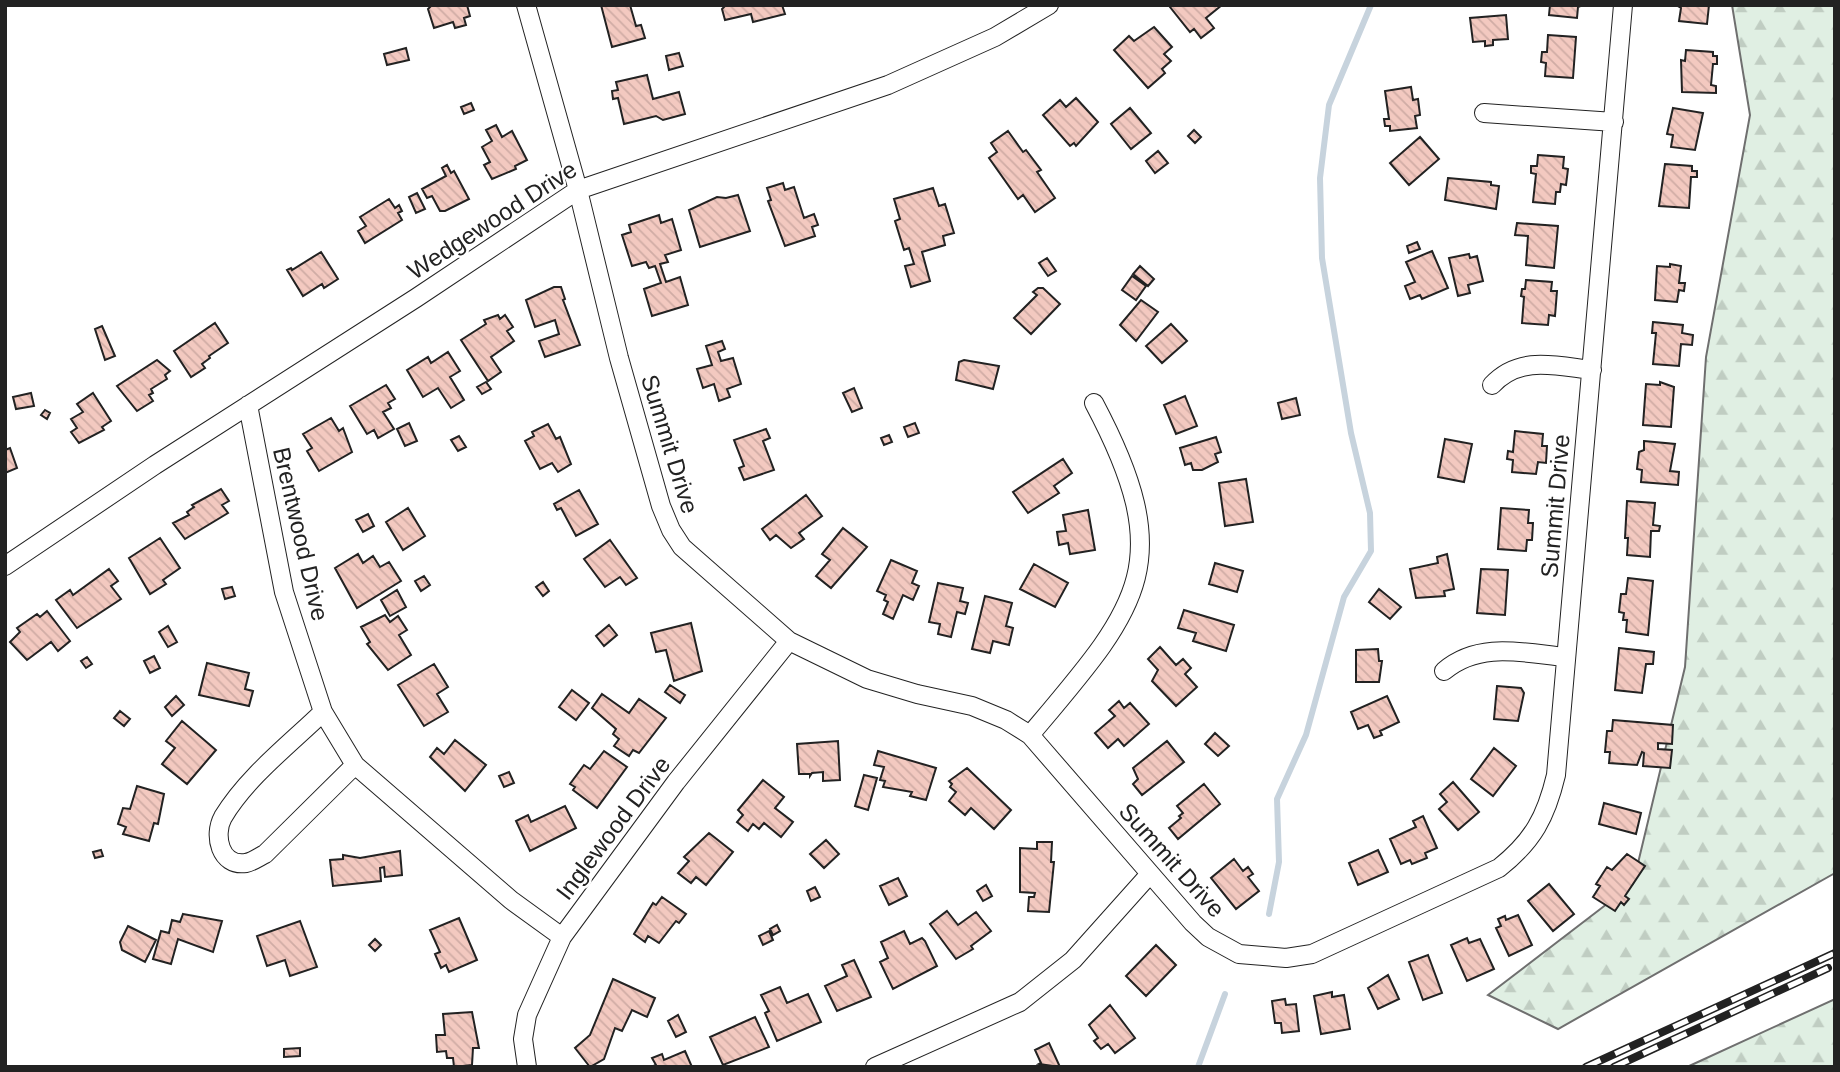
<svg xmlns="http://www.w3.org/2000/svg" width="1840" height="1072" viewBox="0 0 1840 1072" font-family="Arial,sans-serif">
<defs>
<pattern id="forest-firs" width="22" height="20" patternUnits="userSpaceOnUse" patternTransform="scale(1.75)"><rect width="22" height="20" fill="#e0efe3"/><path d="M5 1l3.5 6h-7zM16 11l3.5 6h-7z" fill="#c0cdc2"/></pattern>
<pattern id="building-back-hatch" width="6" height="6" patternUnits="userSpaceOnUse" patternTransform="scale(1.75)"><rect width="6" height="6" fill="#f3c9c0"/><path d="M-1 5l2 2M0 0l6 6M5-1l2 2" fill="none" stroke="#d0aca5"/></pattern>
</defs>
<rect width="100%" height="100%" fill="#fff"/>
<path fill="url(#forest-firs)" stroke="#6f6f6f" stroke-width="2" d="M1732,5H1835V873L1558,1029L1488,995L1633,884L1685,667L1706,357L1750,115Z
M1835,999V1067H1687Z"/>
<g fill="none" stroke-linecap="round" stroke-linejoin="round">
<path stroke="#c7d3dd" stroke-width="6" d="M1269,914L1279,862L1277,799L1306,735L1344,597L1371,551L1370,513L1351,433L1322,258L1320,178L1329,105L1371,5
M1198,1067L1225,994"/>
</g>
<path fill="url(#building-back-hatch)" stroke="#222" stroke-width="2" d="M432,5H467L470,16L464,18L466,25L455,28L453,22L434,28L428,9Z
M601,5H630L636,26L641,25L645,38L612,47Z
M726,5H782L785,14L753,22L751,14L725,20L722,9Z
M1173,5H1222L1206,18L1214,28L1201,38L1194,29L1190,32L1170,7Z
M1550,5H1583L1578,7L1577,18L1549,15Z
M1676,5H1709L1707,24L1679,21L1681,8Z
M1506,15L1508,39L1493,40V45L1485,46V41L1473,42L1470,18Z
M1154,27L1172,47L1164,54L1171,61L1162,69L1165,73L1148,88L1114,50L1129,36L1134,41Z
M1548,35L1576,37L1573,78L1545,76L1546,63L1541,62L1542,52H1547Z
M406,48L409,60L387,65L384,54Z
M1686,50L1713,52V56H1717V64H1713L1711,85L1716,86V93L1682,92L1681,60L1685,61Z
M679,53L683,66L669,70L666,56Z
M647,75L653,99L679,92L685,114L663,120L656,116L624,124L618,98L613,99L612,91L618,90L616,82Z
M1411,87L1413,100L1418,99L1420,115L1415,116L1417,128L1390,131V126H1385L1384,119H1389L1385,91Z
M1076,98L1098,122L1076,146L1074,143L1070,146L1043,115L1060,100L1066,107Z
M471,103L474,110L464,114L461,107Z
M1130,108L1151,133L1131,149L1111,124Z
M1673,108L1703,113L1695,150L1671,147L1673,135L1667,134Z
M496,125L502,137L512,131L527,160L515,166L516,169L492,179L484,165L490,162L482,147L492,141L486,130Z
M1194,130L1201,137L1195,143L1188,136Z
M1008,131L1023,152L1026,150L1041,170L1037,172L1055,198L1035,212L1023,195L1018,199L989,158L997,152L991,143Z
M1420,137L1439,159L1409,185L1390,163Z
M1158,151L1168,163L1155,173L1146,161Z
M1538,155L1564,157L1563,168L1568,169L1566,185L1561,184L1560,192H1556L1555,204L1533,202L1536,174L1531,173V166H1537Z
M1665,164L1692,166V171H1697V177H1691L1689,208L1659,206Z
M447,165L451,173L454,171L469,199L445,211H440L432,196L427,198L422,189L446,176L442,168Z
M1448,178L1491,182V185L1499,186L1496,209L1445,200Z
M783,183L785,190L794,187L804,218L814,214L818,225L812,227L815,236L785,246L768,201L771,200L767,188Z
M933,188L939,206L945,204L954,233L943,236L945,245L922,252L930,281L911,287L905,266L914,264L909,248L904,250L895,221L900,219L894,199Z
M417,193L425,209L416,213L409,197Z
M738,195L750,231L700,247L689,210L717,197L726,198Z
M389,199L395,208L399,205L402,211L398,213L402,220L365,243L358,231L366,226L360,217Z
M659,215L661,223L672,219L681,250L665,255L668,262L660,264L666,282L680,277L688,305L652,316L644,289L661,283L655,266L649,268L646,262L632,266L622,235L631,232L629,225Z
M1517,223L1558,226L1554,268L1526,265L1528,236L1515,235Z
M1417,242L1420,249L1409,253L1407,246Z
M1432,251L1448,288L1422,299L1420,295L1410,299L1405,286L1415,282L1406,262Z
M321,252L338,279L324,288L322,284L303,296L287,270L291,268L292,270Z
M1469,254L1470,258L1477,256L1483,281L1468,285L1470,293L1458,296L1449,258Z
M1047,258L1056,271L1048,276L1039,263Z
M1670,264L1681,266L1679,283H1685L1684,291L1679,290L1677,302L1655,300L1657,266L1670,267Z
M1140,266L1154,279L1148,286L1133,274Z
M1132,276L1146,286L1136,300L1122,290Z
M1526,280L1552,282L1551,291H1557L1555,316L1549,315L1548,325L1522,323L1524,297L1521,296L1522,289H1525Z
M554,287H561L565,299L563,300L580,345L545,357L539,341L559,334L555,320L535,327L526,300Z
M1038,288H1043L1060,304L1031,334L1014,318L1037,295L1033,292Z
M1141,300L1158,312L1136,341L1120,325Z
M498,315L500,319L505,315L513,327L507,331L514,341L491,357L501,372L488,381L461,340L486,324L484,320Z
M1653,322L1683,325L1682,333L1693,335L1692,345L1681,344L1679,366L1653,364L1656,333H1652Z
M215,323L228,343L209,356L210,358L202,364L205,368L191,377L174,351Z
M1171,324L1187,341L1162,363L1146,346Z
M102,326L115,356L105,360L95,329Z
M722,341L725,349L718,352L721,361L733,358L741,384L727,389L730,397L719,401L714,384L703,388L697,369L712,365L706,346Z
M448,352L460,371L450,377L464,400L451,408L438,388L423,397L407,370L428,357L431,363Z
M157,360L170,371L165,375L167,379L151,389L153,393L149,395L153,401L137,411L117,386Z
M964,360L999,366L993,389L956,380L959,362Z
M486,382L491,389L482,394L477,387Z
M1660,382L1674,387L1671,427L1643,425L1646,384L1660,385Z
M386,385L395,399L388,403L391,408L383,412L394,429L378,438L374,430L367,434L350,406Z
M854,388L862,408L852,412L843,393Z
M31,393L34,406L16,409L13,397Z
M93,393L111,421L102,427L104,430L79,443L71,432L77,428L71,419L83,412L77,404Z
M1185,396L1197,426L1176,434L1164,405Z
M1296,398L1300,415L1282,419L1278,403Z
M45,410L50,413L47,419L41,415Z
M331,418L339,431L343,428L352,452L319,471L307,451L312,448L303,434Z
M409,423L417,441L405,446L397,429Z
M915,423L919,433L908,437L904,427Z
M548,424L556,439L560,437L571,464L558,472L552,463L540,469L525,441L534,436L532,432Z
M766,429L770,438L763,441L774,470L744,480L739,468L744,466L734,440Z
M1515,431L1543,434L1542,446H1547L1546,463L1538,462L1536,474L1512,472L1513,460L1507,459L1508,451L1513,452Z
M889,435L892,442L884,445L881,438Z
M459,436L466,447L458,451L451,440Z
M1216,437L1221,452L1215,454L1218,462L1202,470H1193L1191,463L1185,465L1180,448Z
M1445,439L1472,444L1464,482L1438,477Z
M1644,441L1675,444L1670,471L1679,472L1678,485L1641,482L1642,470L1637,469L1639,452L1644,450Z
M10,448L17,468L5,473V450Z
M1063,459L1072,473L1054,486L1059,493L1028,513L1013,492Z
M1246,479L1253,522L1225,526L1219,483Z
M221,489L229,501L222,505L228,513L185,539L173,523L189,515L187,512L194,507L192,505Z
M579,490L598,524L576,536L561,508L557,510L554,504Z
M806,495L822,516L799,533L804,539L791,548L776,535L770,540L762,529Z
M1627,501L1655,503L1653,525L1660,526L1659,531H1651L1650,557L1627,555L1628,538H1625Z
M408,508L425,536L403,550L386,522Z
M1501,508L1529,510L1528,523H1533L1532,540H1527L1526,551L1498,549Z
M1088,510L1095,550L1070,554L1068,543L1059,545L1057,532L1066,531L1063,515Z
M368,514L374,526L363,532L356,520Z
M843,528L867,547L831,588L816,576L830,560L822,554Z
M160,538L180,568L163,580L166,584L150,594L129,558Z
M610,540L637,578L626,585L620,577L605,587L584,559Z
M358,554L363,563L373,556L380,567L389,562L401,581L357,608L335,568Z
M1447,554L1454,589L1444,591L1445,596L1416,598L1410,569L1438,563L1437,557Z
M891,560L917,571L912,583L919,586L913,600L903,595L893,619L883,614L888,602L884,600L886,595L877,591Z
M1215,563L1243,571L1237,592L1209,584Z
M1034,564L1068,583L1055,607L1020,589Z
M109,569L118,581L111,586L121,599L77,628L56,600L70,590L73,595Z
M1481,569L1508,570L1505,615L1477,613Z
M424,576L430,585L421,591L415,581Z
M1628,578L1653,581L1648,635L1626,632L1627,620H1623L1624,613L1619,612L1621,594H1626Z
M543,582L549,591L543,596L536,587Z
M938,583L963,588L960,601L968,603L965,614L957,612L951,637L938,634L940,624L929,622Z
M232,587L235,596L225,599L222,589Z
M1379,589L1401,607L1390,619L1369,602Z
M397,590L406,607L390,616L381,600Z
M985,596L1012,603L1006,626L1013,628L1009,645L993,641L990,653L972,649Z
M1184,610L1234,625L1226,651L1193,641L1196,633L1178,628Z
M47,611L70,641L58,651L51,642L27,660L10,642L20,632L17,628L37,614L40,617Z
M385,615L390,622L398,616L407,630L399,635L411,655L388,670L367,644L370,642L361,627Z
M691,623L702,671L674,681L666,650L656,652L651,633Z
M609,625L617,635L604,646L596,636Z
M168,626L177,642L168,647L159,632Z
M1160,647L1176,665L1183,659L1191,668L1185,674L1197,687L1176,706L1152,681L1158,670L1148,659Z
M1619,648L1654,652L1653,664H1646L1642,693L1615,690Z
M1378,649L1379,661H1382L1379,682H1356V650Z
M154,656L160,668L150,673L144,661Z
M87,657L92,664L86,668L81,661Z
M207,663L249,673L245,689L253,691L249,706L199,695Z
M434,664L448,687L437,694L448,712L424,726L398,685Z
M670,685L685,695L680,703L665,692Z
M1497,686L1521,688L1524,693L1518,721L1494,719Z
M572,690L589,703L576,720L559,707Z
M602,694L629,713L639,699L666,718L639,753L633,750L629,756L614,746L619,739L613,734L616,729L592,708Z
M176,696L184,705L172,716L165,707Z
M1387,696L1399,722L1380,731L1382,735L1374,738L1368,725L1358,729L1351,712Z
M1119,701L1124,708L1130,703L1149,724L1124,746L1118,739L1108,748L1095,733L1115,716L1109,710Z
M120,711L130,719L124,726L114,718Z
M1613,720L1673,725L1672,744L1658,743V749L1672,750L1670,768L1643,766L1644,753L1642,752L1637,765L1609,763L1610,752H1605L1607,731H1612Z
M182,721L216,750L187,784L162,764L175,748L166,741Z
M1215,733L1229,746L1218,756L1205,744Z
M455,740L486,765L465,791L430,757L437,748L444,754Z
M838,741L840,780L823,781V772L812,773L810,776V774H799L797,744Z
M1167,741L1184,762L1142,795L1133,784L1138,779L1133,768Z
M1494,748L1516,766L1493,796L1471,779Z
M604,751L627,767L597,808L573,790L575,787L570,784L584,765L590,769Z
M878,751L936,768L926,800L910,796L912,792L883,787L885,781L880,780L884,767L874,765Z
M967,768L1011,810L994,829L971,808L965,815L949,801L956,792L950,787L952,784L949,781Z
M509,772L514,783L504,787L499,776Z
M864,775L877,778L868,810L855,806Z
M763,780L784,797L775,808L793,822L781,837L764,823L759,829L753,824L748,831L737,822L743,815L738,810Z
M1453,782L1479,812L1458,830L1439,809L1447,802L1440,794Z
M1204,784L1220,804L1178,839L1169,828L1181,818L1179,816L1183,813L1177,806Z
M137,786L164,794L158,824L154,823L149,841L123,834L126,827L118,824L123,808L130,809Z
M1604,803L1641,813L1636,834L1599,824Z
M565,806L576,828L530,851L516,821L528,815L531,822Z
M1423,816L1437,848L1425,853L1427,858L1412,864L1410,860L1401,864L1390,839L1416,827L1413,821Z
M709,833L733,852L706,885L696,877L691,883L678,873L689,861L684,857Z
M826,840L839,854L824,868L810,854Z
M1037,842H1052L1051,862H1054L1049,912L1028,911L1029,897H1034L1035,893L1020,892V848L1037,849Z
M101,850L103,856L95,858L93,852Z
M1378,850L1388,872L1358,885L1349,863Z
M400,851L402,875L385,877L384,867L380,868L381,881L333,886L330,860L343,859V855L360,858Z
M1627,854L1645,866L1625,896L1629,899L1624,905L1621,902L1615,911L1593,897L1600,886L1596,884L1607,867L1612,870Z
M1234,859L1243,871L1248,867L1253,874L1248,877L1259,891L1236,909L1211,878Z
M898,878L907,896L889,905L880,886Z
M1549,884L1574,914L1553,931L1528,901Z
M986,885L992,896L983,901L977,891Z
M815,887L820,897L811,901L807,891Z
M662,897L686,914L679,923L676,921L659,943L648,936L645,942L634,934L653,903L656,905Z
M947,911L958,925L976,912L991,931L971,946L973,949L956,959L930,924Z
M183,914L222,921L213,952L178,939L171,964L153,959L161,931L169,933L172,920L180,922Z
M1518,915L1532,945L1509,956L1496,928L1501,926L1498,919L1505,916L1506,920Z
M459,918L477,960L449,972L446,965L441,968L435,954L440,952L430,930Z
M300,921L317,967L290,976L285,960L267,966L257,936Z
M777,925L780,931L773,935L770,929Z
M128,926L156,940L145,962L122,950L120,942Z
M769,931L773,940L763,945L759,936Z
M904,931L910,944L922,938L925,941L937,966L893,989L880,962L888,958L881,942Z
M1467,938L1469,943L1480,939L1494,969L1467,981L1451,945Z
M375,939L381,945L375,951L369,945Z
M1156,945L1176,965L1146,996L1126,976Z
M1428,955L1442,993L1423,1000L1409,962Z
M854,960L871,997L837,1011L825,986L847,976L842,965Z
M1388,975L1399,999L1378,1009L1368,988Z
M613,979L655,998L647,1017L632,1010L622,1031L615,1028L604,1059L590,1067L575,1048L590,1035Z
M780,987L787,1003L808,994L821,1022L777,1041L765,1013L769,1011L761,995Z
M1332,992V997L1344,995L1350,1029L1321,1034L1314,996Z
M1285,999L1286,1005L1296,1004L1299,1031L1282,1033L1281,1023H1275L1272,1001Z
M1110,1005L1135,1038L1115,1053L1108,1044L1101,1049L1094,1041L1098,1038L1089,1025Z
M472,1012L479,1048H473L472,1065L454,1067L453,1058H447L446,1051L437,1052L436,1035H445L443,1014Z
M678,1015L686,1032L676,1037L668,1021Z
M755,1017L769,1047L723,1065L710,1037Z
M1049,1043L1060,1067L1039,1064L1041,1063L1035,1050Z
M300,1048V1056L284,1057V1049Z
M685,1051L692,1067H651L656,1065L652,1058L662,1054L664,1060Z"/>
<g fill="none" stroke-linecap="round" stroke-linejoin="round">
<g stroke="#222" stroke-width="20">
<path id="street" d="M526,5L578,190L619,358L661,506L671,530L682,547L789,641L867,679L917,694L972,706L1006,720L1030,735L1193,923L1208,937L1239,954L1286,958L1312,954L1499,868C1533,841 1546,817 1556,775L1623,5
M1484,113L1614,122
M1492,385C1520,355 1556,366 1592,370
M248,405L284,592L323,712L355,765L511,900L562,937
M5,566L155,465L416,298L578,190L888,85L995,37L1049,5
M1444,671C1479,641 1524,653 1566,657
M323,712C290,744 247,777 223,817C213,835 220,867 246,863C252,862 259,857 265,854L355,765
M1030,735C1138,607 1180,565 1094,403
M527,1067L523,1039L527,1015L562,937L676,782L789,641
M875,1067L1020,1002L1073,960L1149,875"/>
</g>
<use href="#street" stroke="#fff" stroke-width="18"/>
<g stroke="#222" stroke-width="8">
<path id="rail" d="M1586,1067L1835,953
M1614,1067L1828,968"/>
</g>
<use href="#rail" stroke="#fff" stroke-width="5" stroke-dasharray="16" stroke-linecap="butt"/>
</g>
<g text-anchor="middle" dominant-baseline="central" stroke-width="5" stroke-linejoin="round" paint-order="stroke">
<g font-size="24" fill="#222" stroke="#fff">
<text transform="translate(492 220) rotate(-33)">Wedgewood Drive</text>
<text transform="translate(670 444) rotate(73)">Summit Drive</text>
<text transform="translate(1555 506) rotate(-85)">Summit Drive</text>
<text transform="translate(301 534) rotate(77)">Brentwood Drive</text>
<text transform="translate(613 828) rotate(-53)">Inglewood Drive</text>
<text transform="translate(1172 860) rotate(48)">Summit Drive</text>
</g>
</g>
<rect width="1840" height="1072" fill="none" stroke="#222222" stroke-width="14"/>
</svg>
